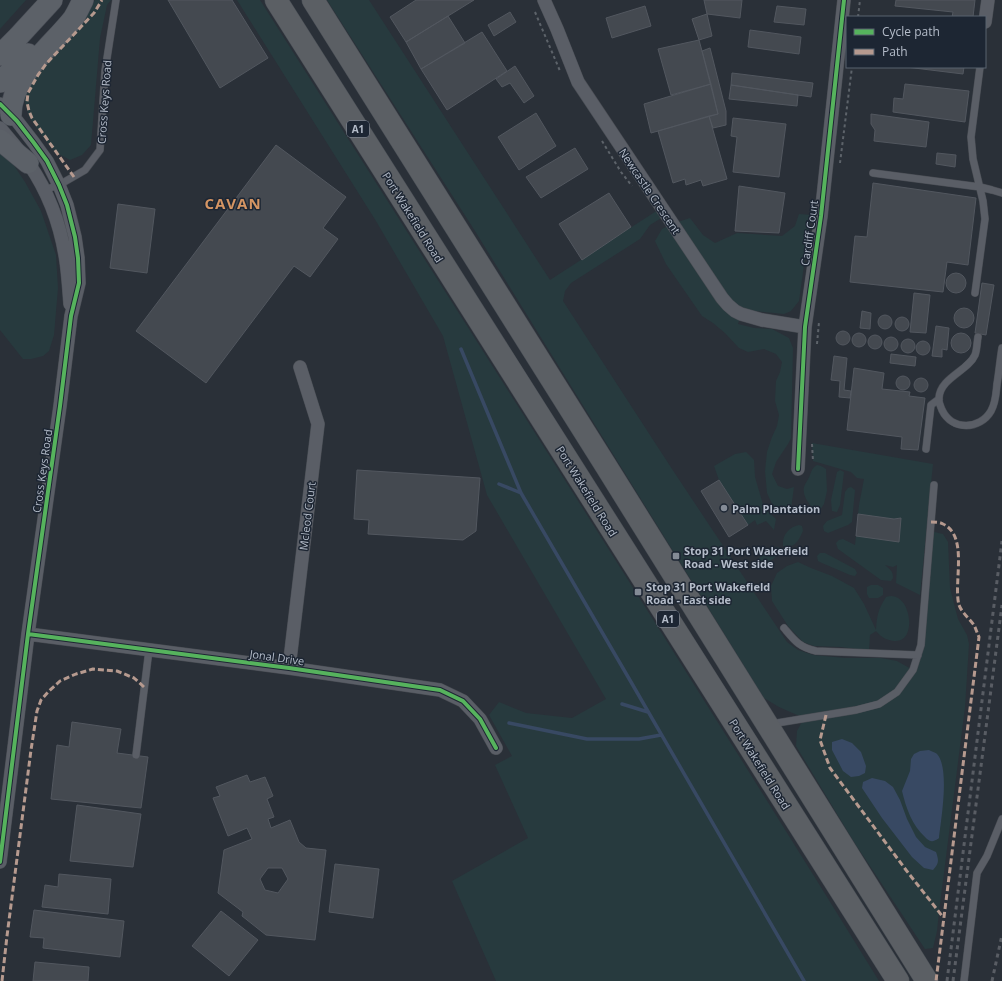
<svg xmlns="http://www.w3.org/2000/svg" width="1002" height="981" viewBox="0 0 1002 981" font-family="'Open Sans',sans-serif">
<rect width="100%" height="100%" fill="#2a3038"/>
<path fill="#273a3e" d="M0,0H26L0,29Z
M95,0H111L107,5L100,38L91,145L82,155L70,160L55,152L42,136L29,117L24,99L31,83L82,20Z
M237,0H260C467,327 676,652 879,981H496L452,881L528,838L495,765L512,756L489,715L499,702L526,713L572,718L606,699L487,495L443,336L376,221Z
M327,0H369L550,280L661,208L666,215L650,225L640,239L571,283L565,291L563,301L672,469L787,642L798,650L813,655L845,658H881L897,661L913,670L921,645L930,531L943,534L948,542L950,588L958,619L967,635L969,644L965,707L939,912L937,931L933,948L925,949L854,842L796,746L797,731L804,718L779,707L764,698L475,231Z
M0,152L11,161L25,182L41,211L56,255L58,288L54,335L49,351L43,356L31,359H23L0,330Z
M799,214L811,215L799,301L791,311L784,314L744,310L741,314L738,324L754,328L772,329L789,338L793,348L791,438L788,444L776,462L772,474L778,486L787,489L794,487L791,509L779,511L773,506L767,493L765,471L767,452L772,437L777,426L779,415L775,401L776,381L780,372L782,362L776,354L764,349L748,352L739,348L725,333L713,323L702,316L666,264L655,241L662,229L672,224L690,218L703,235L715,243L737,233L782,236L795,226Z
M812,443L933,464L920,595L896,583L897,565L893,567L885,565C890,570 893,570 893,578L891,581L881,580L838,549L836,543L839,540L843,539L855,545L856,536L899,541L901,518L894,519L858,514L859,505L864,479L857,478L851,472L813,461Z
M746,452L754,460L755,477L764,508L776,519L774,530L766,521L757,525L755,520L748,525L719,480L714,466L735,454Z
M817,465L821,466L826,469L827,491L824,504L820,510H814C809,504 802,495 804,487C805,483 809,479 810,475C812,470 812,468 817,465Z
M840,470L844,472L840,505L837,512L832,511L831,500L837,472Z
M851,487L855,490L852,522L848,525L828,533L824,531L823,526L827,521L842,515L845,492L848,488Z
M799,525L802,526L803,531C798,541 796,548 783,546C782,535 789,527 799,525Z
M778,547L781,549C779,556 770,562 763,564L758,561C761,552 770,549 778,547Z
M820,553H825L855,569L857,573L855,576L850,575L822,563L818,561L817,556Z
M798,562L811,568L832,576L854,588L864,604L876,630C877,615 878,610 886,597C911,588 919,644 894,641C886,640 881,637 876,631L870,635L869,651L841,647L814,646L803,642L788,626L772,601L771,586L777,573L787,566Z
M871,585H878L883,588V595L878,598H869L867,594V587Z"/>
<path fill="#384963" d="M842,739L852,743L861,752L866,766L865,773L859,776L851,777L843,771L832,750V742Z
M929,750C931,751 936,753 937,754C950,768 941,820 939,838C938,839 934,841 933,841C930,842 927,839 925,837C912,825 906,808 902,791L910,771L911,759L914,754L920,751Z
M872,778L885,781L893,787L900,800L907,819L916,837L925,847L936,852C939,861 939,863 933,870L924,868L912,857L882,818L862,788L863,782Z"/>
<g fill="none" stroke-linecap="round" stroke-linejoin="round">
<path stroke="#384963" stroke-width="3.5" d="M461,349L521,493L631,682L804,981
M499,484L521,493
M622,704L648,712
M509,723L587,739H639L661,735"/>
</g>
<path fill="#444950" stroke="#52575f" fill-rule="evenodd" d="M168,0H232L268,58L220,88Z
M416,0H474L406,42L390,17Z
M704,0H742L740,18L707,14Z
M896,0H975L973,17H952L953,12L895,6Z
M645,6L651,26L612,38L606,18Z
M777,6L806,9L804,25L774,22Z
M510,12L516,22L494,36L488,25Z
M707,14L712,36L699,40L692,19Z
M448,16L465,43L421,69L406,42Z
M750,30L801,37L799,54L748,47Z
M482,32L507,71L447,110L421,69Z
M699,40L711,84L671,95L658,49Z
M710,48L726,111V125L713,128L709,116L718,114L702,51Z
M515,66L534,96L524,103L510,83L502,87L496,79Z
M906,67H964L963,74Z
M732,73L813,83L811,97L731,85Z
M711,84L718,114L651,133L644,104Z
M905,84L969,91L965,122L893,112L894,98L903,99Z
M731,85L798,95L797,106L729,99Z
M536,113L556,146L519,170L498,137Z
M871,114L929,122L926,147L874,141L875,130L871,124Z
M709,116L727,179L703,186L701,180L686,185L685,179L673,183L658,131Z
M733,118L786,124L779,177L733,172L737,137L731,136Z
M276,145L346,197L323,228L338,239L310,277L294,266L206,383L136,331Z
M575,148L588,169L541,198L526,177Z
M937,153L956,155L955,167L936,164Z
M873,183L976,198L968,265L947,262L943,292L850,282L855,236L867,237Z
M739,186L785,193L779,233L735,231Z
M609,193L631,227L582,260L559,224Z
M118,204L155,209L147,273L110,268Z
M946 283a10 10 0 1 1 20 0a10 10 0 1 1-20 0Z
M982,283L994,285L986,335L975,333Z
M914,293L930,295L926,333L910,332Z
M954 318a10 10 0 1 1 20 0a10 10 0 1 1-20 0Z
M862,311L871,313L870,329L860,328Z
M878 322a7 7 0 1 1 14 0a7 7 0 1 1-14 0Z
M895 324a7 7 0 1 1 14 0a7 7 0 1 1-14 0Z
M936,326L949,328L947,350L942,349V357L932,356Z
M836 338a7 7 0 1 1 14 0a7 7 0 1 1-14 0Z
M852 340a7 7 0 1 1 14 0a7 7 0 1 1-14 0Z
M951 343a10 10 0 1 1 20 0a10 10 0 1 1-20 0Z
M868 342a7 7 0 1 1 14 0a7 7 0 1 1-14 0Z
M884 344a7 7 0 1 1 14 0a7 7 0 1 1-14 0Z
M901 346a7 7 0 1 1 14 0a7 7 0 1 1-14 0Z
M916 348a7 7 0 1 1 14 0a7 7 0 1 1-14 0Z
M891,354L916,357L915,366L890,363Z
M834,356L847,358L844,390L851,391L850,398L839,397L840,381L831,380Z
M854,368L884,373L882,389L910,392L909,396L925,398L918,450L901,449L902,437L847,430Z
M896 383a7 7 0 1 1 14 0a7 7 0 1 1-14 0Z
M914 385a7 7 0 1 1 14 0a7 7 0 1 1-14 0Z
M357,470L480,478L476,531L463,540L368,534L369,520L354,519Z
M719,480L748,525L729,537L701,491Z
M858,514L894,519L901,518L899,542L856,536Z
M72,722L121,729L117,753L148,757L141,808L51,799L57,745L69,747Z
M247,775L250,782L265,777L273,796L267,799L274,817L268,819L271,828L290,820L299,842L306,848L326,850L315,940L266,935L242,916L243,912L218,893L224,850L252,839L247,828L228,836L213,798L220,796L216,787ZM268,868H282L288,879L278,893L265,890L260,879Z
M77,805L141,814L133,867L70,861Z
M335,864L379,869L373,918L329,912Z
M59,874L111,879L108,914L42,907L45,885L58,887Z
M34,910L124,921L120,957L43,948L44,938L30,937Z
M221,911L258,940L229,976L192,946Z
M35,962L89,967L88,981H33Z"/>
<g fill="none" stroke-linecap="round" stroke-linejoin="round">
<g stroke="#484c53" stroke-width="8">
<path id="service" d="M873,173L980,187L992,190L1002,193
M44,190L59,185L85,170L100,150L105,71L116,0
M975,293L985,219L983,201L973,159L971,137L980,67
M978,337C977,342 977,350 975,355C968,371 940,378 939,398C938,402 941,407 942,410C952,431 980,430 991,411C996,402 996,393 997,384C999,372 1000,360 1002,348
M926,449L931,405L939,399
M784,628C795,641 799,647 816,651L918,655
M771,724L856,710L879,704L897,692L913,670L921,645L934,485
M136,755L149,650
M964,981L977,873L987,856L1002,819"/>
</g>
<g stroke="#484c53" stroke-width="14">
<path id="minor" d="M544,0L557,29L578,82L722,298L728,305L735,311L741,314L762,320L805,327
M985,22L988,0
M0,104L17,121L34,143L47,161L59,185L67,205L75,237L78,258L79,283L71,316L60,406L28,634L0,862
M0,128C10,140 20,151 29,164C49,193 61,227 66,261C68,275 69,290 70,304
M798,469L805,327L821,216L844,0
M28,634L289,668L440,690L463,701L480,719L496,748
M289,668L318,424L300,367"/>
</g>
<g stroke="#484c55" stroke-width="22">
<path id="primary" d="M0,55L18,37L52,0
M0,82L28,54
M11,115C11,76 51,47 73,19C77,13 80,6 83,0
M0,140L28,163"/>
</g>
<g stroke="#474c53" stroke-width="23">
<path id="trunk" d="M276,0L898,981
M313,0L606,466L927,981"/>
</g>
<path stroke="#5d636a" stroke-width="2" stroke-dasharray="3 3" stroke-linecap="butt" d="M535,12L560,71
M858,17L860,0
M602,141L621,172L632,186
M840,163L852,67
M817,344L819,322
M812,444L813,461"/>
<use href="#service" stroke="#5a5e66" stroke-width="7"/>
<use href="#minor" stroke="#5a5e66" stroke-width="13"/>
<use href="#primary" stroke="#5c6168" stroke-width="21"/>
<use href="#trunk" stroke="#5b5f64" stroke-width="22"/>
<path stroke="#595d64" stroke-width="3" stroke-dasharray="4 4" stroke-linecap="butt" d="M947,981L1002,541
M953,981L1002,605
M992,981L1002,935"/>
<path stroke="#b69a8f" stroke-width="3" stroke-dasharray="6 3" stroke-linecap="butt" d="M74,177L32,118L29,111L27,102L28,93L38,75L46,64L94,13L102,0
M931,522C935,522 940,522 943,524C969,536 953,583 959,605C962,613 970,619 974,625C976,629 977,633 979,637L936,981
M826,715L820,740L830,768L906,870L943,917
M2,981L7,936L31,750L37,711L41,700L49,691L60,681L76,674L93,669L117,671L134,678L144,687"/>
<g stroke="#1d2633" stroke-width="6">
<path id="cycleway" d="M0,104L17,121L34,143L47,161L59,185L67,205L75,237L78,258L79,283L71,316L60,406L28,634L0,862
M798,469L805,327L821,216L844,0
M28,634L289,668L440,690L463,701L480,719L496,748"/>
</g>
<use href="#cycleway" stroke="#56b35d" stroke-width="4"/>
</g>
<g fill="#848b96" stroke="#1d2633" stroke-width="1.5">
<circle cx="724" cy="508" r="4"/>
<rect x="672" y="552" width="8" height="8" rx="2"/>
<rect x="634" y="588" width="8" height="8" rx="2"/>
</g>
<g text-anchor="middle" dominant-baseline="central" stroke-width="3" stroke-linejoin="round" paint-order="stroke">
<g fill="#1d2633" stroke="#878f9c" stroke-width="1">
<rect x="347" y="121" width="22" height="16" rx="3"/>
<rect x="657" y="611" width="22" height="16" rx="3"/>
</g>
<g font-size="10" font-weight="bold" fill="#b4bcc9">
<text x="358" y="129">A1</text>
<text x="668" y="619">A1</text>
</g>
<g font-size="11" fill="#b4bcc9" stroke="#1d2633">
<text transform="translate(104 102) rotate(-86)">Cross Keys Road</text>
<text transform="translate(650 191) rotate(56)">Newcastle Crescent</text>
<text transform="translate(413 217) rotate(58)">Port Wakefield Road</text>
<text transform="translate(809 233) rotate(-82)">Cardiff Court</text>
<text transform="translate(42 471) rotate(-82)">Cross Keys Road</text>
<text transform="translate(587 491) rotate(58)">Port Wakefield Road</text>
<text transform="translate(307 516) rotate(-83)">Mcleod Court</text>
<text transform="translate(277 657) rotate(8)">Jonal Drive</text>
<text transform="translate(760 764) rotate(58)">Port Wakefield Road</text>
</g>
<g font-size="11" font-weight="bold" fill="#b4bcc9" stroke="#1d2633" text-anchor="start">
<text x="732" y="508">Palm Plantation</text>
<text x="684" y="550">Stop 31 Port Wakefield<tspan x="684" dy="13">Road - West side</tspan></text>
<text x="646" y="586">Stop 31 Port Wakefield<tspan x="646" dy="13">Road - East side</tspan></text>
</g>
<g font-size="15" font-weight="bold" letter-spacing="1" fill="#d59563" stroke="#1d2633">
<text x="233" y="203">CAVAN</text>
</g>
</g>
<rect x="846" y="16" width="140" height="52" fill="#1d2633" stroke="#59626f"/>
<rect x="854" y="29" width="20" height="6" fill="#56b35d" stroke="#59626f"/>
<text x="882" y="36" font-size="12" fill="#b4bcc9">Cycle path</text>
<rect x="854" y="49" width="20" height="6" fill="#b69a8f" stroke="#59626f"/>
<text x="882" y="56" font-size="12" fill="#b4bcc9">Path</text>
</svg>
